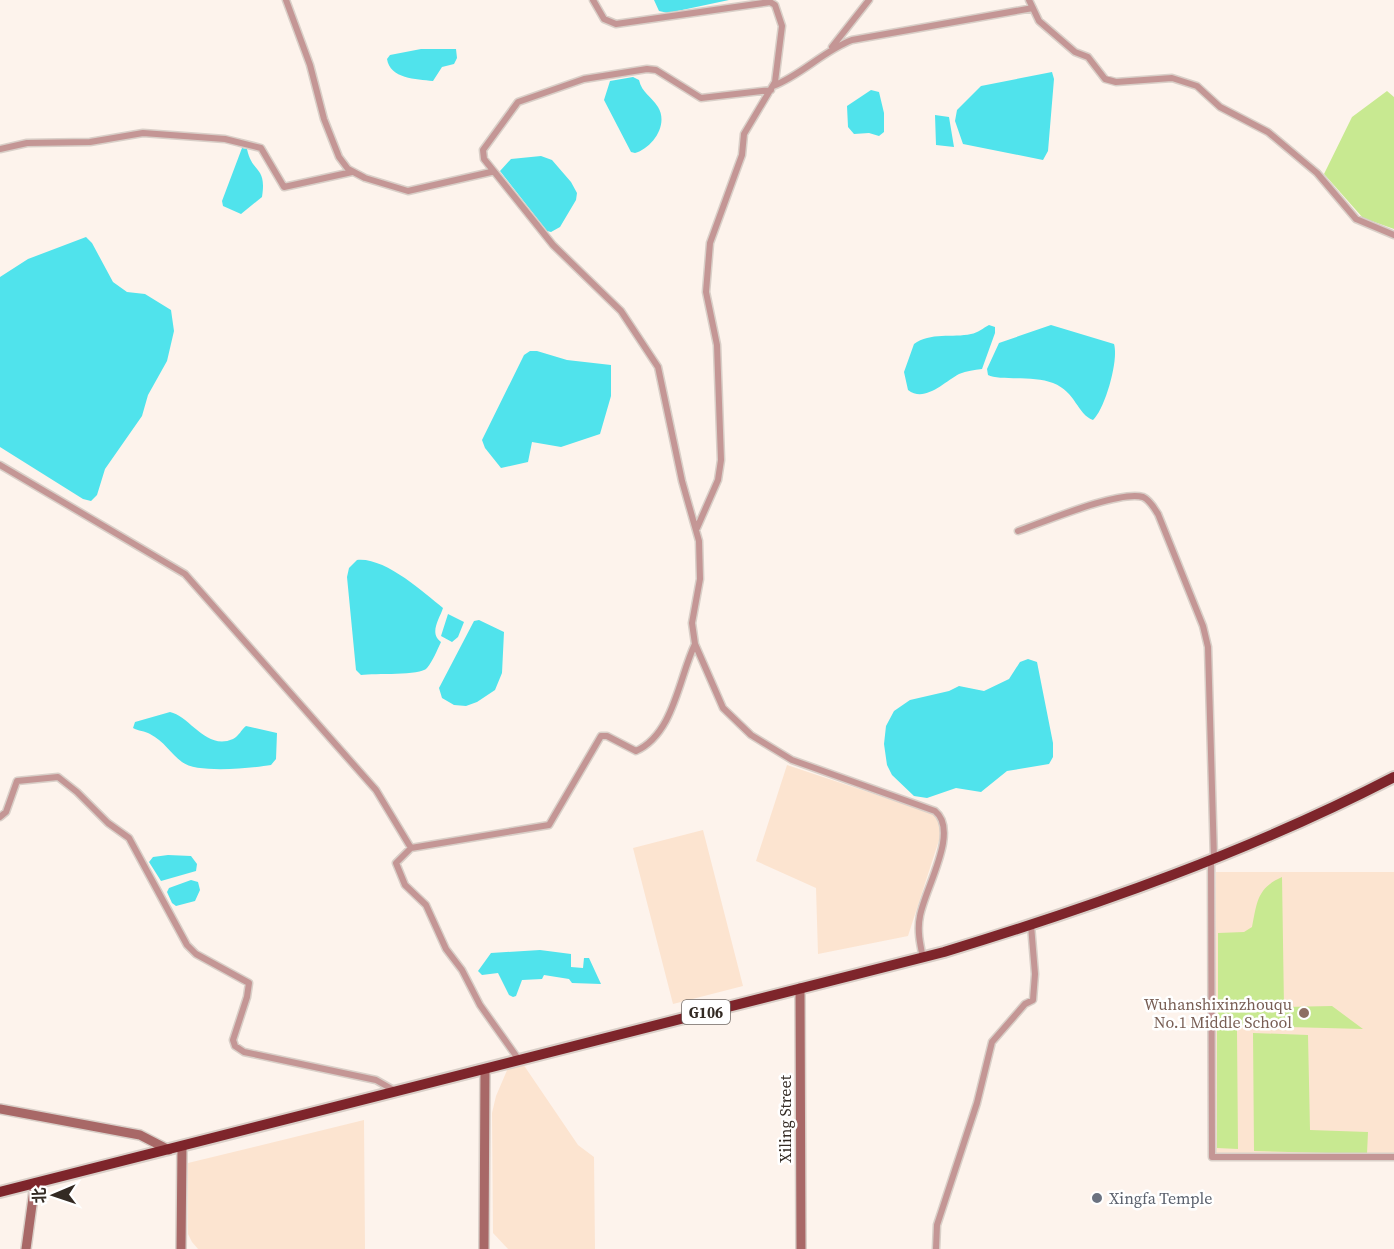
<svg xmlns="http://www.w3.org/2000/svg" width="1394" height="1249" viewBox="0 0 1394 1249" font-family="'Source Serif 4','Noto Sans SC',serif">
<rect width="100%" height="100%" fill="#fdf3ec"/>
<path fill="#fce4d0" d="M787,765L937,815L943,828L908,936L818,954L816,888L756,861Z
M703,830L743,986L673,1004L633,848Z
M1216,872H1394V1154H1214Z
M523,1064L578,1145L594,1157L595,1249H508L493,1233L492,1113L496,1096L508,1068Z
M364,1120L365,1249H198L192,1242L188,1234V1163Z"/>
<path fill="#c8e991" d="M1387,91L1394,97V229L1363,218L1324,174L1352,117Z
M1282,877L1284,1007L1332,1006L1363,1029L1218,1025V933L1244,932L1252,927C1257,902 1257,888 1282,877Z
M1217,1028L1237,1030L1238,1149L1217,1148Z
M1253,1033L1308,1035L1310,1130L1368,1132L1367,1154L1254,1151Z"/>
<path fill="#50e3ec" d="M654,0H729L668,13L659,11Z
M421,49H456L457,58L454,64L442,67L433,81C416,79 390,79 387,59L390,55Z
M1052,72L1054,79L1048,151L1043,160L963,144L955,121L957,110L981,86Z
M633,77L639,80C642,93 651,96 658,107C669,125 652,148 635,153L631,152L604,100L610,81Z
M871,90L879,92L884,113V132L879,136L869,133L854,134L848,127L847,106Z
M935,115L949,117L954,147L936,145Z
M242,148L247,149C252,174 267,165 262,197L241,214L223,206L222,201Z
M541,156L552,160L571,182L577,193L576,200L560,227L551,232L547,231L500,171L511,159Z
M86,237L92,243L113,282L127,292L145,294L171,310L174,331L167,361L148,395L142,416L105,469L97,495L91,501L83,499L0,447V277L28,259Z
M989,325L995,327V333L982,369C974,370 967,371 959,374C944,382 925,403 908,390L904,372L914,344C930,332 953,338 971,334C978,333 983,328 989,325Z
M1051,325L1114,344C1119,360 1105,409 1093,420C1077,414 1076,392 1053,383C1033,375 999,381 988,375L987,369L999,343Z
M537,351L567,360L611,365V396L600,434L561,447L532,442L528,462L501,468L485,448L482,440L524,355L530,351Z
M357,560C385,557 423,592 443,608C439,620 429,633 441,642C437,650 433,661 427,668C420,676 375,673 361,675L356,670L347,577L349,568Z
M448,614L464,622L458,637L452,642L441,636Z
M479,620L504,632L502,673L495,690L477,702L466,706L454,705L442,698L439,688L474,621Z
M1028,659L1037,662L1053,743V757L1049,764L1007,771L981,792L956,788L927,798L914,796L892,775L887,765L884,744L886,726L894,711L910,700L949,691L959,686L984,691L1009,679L1020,662Z
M170,712C190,716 206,751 233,739C239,736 241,730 246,726L277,733L276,759L271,765C253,768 197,774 182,762C171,754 164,741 150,734C145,731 138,731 133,728L135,722Z
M168,855L191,856L197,864L196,871L161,881L149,862L153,857Z
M191,880L198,882L200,890L195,901L176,906L172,903L167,892L169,888Z
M540,950L571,954V967L583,968L584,958H589L601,984L572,983L569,979L544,975L542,979L522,980L516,996L513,997L509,995L498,973L482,975L478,971L491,953Z"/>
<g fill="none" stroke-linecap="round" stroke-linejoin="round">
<g stroke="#d9cfc8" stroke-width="9">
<path id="street" d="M286,0L310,65L324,119L339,157L348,169L365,178L408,191L491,172
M593,0L604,19L616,24L770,2L775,5L782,26L775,82L744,134L742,155L710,243L706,292L717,345L721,460L718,480L697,528
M1029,0L1039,21L1075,52L1088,57L1105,79L1116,82L1172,78L1197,86L1220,107L1268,132L1317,173L1356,219L1394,235
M832,47L869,0
M773,86C802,75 823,51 852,40L1033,8
M771,90L701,98L656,70L647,69L584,79L518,102L483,150L484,159L553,245L621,311L658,367L682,481L699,541L700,579L692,623L695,644L723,708L751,735L792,760L935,811C960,831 925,888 920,916C917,930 920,944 923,958
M0,149L27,143L90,142L143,133L225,139L261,148L284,187L352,172
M0,465L185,574L376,790L411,848
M1018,531C1044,522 1119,490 1143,497C1150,500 1154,508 1158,514L1203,626L1208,647L1214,859
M0,817L6,812L17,781L58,777L77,792L108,823L129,838L187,945L196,954L249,983L247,997L233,1040L235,1046L244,1052L376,1080L397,1092
M1211,861L1212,1157H1394
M519,1060L480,1005L462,970L446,949L426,905L405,885L396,863L411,848L549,825L601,736H607L636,751C674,734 679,677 695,644
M936,1249L937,1225L977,1103L992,1042L1025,1004L1033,1000L1035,974L1031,925"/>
</g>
<g stroke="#d9cfc8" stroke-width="12">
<path id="secondary" d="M800,988L801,1249
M0,1109L140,1135L169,1150
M26,1249L35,1183
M181,1249L182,1147
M484,1249L485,1070"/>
</g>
<g stroke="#d9cfc8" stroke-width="14">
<path id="highway" d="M0,1192L944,952C1098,905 1251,851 1394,777"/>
</g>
<use href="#street" stroke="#c49695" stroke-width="6"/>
<use href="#secondary" stroke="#a86867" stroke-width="9"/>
<use href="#highway" stroke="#7e252b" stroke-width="10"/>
</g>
<circle fill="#8d6e63" stroke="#fff" stroke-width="2" cx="1304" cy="1013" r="6"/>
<circle fill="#6b7280" stroke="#fff" stroke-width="2" cx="1097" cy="1198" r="6"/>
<g text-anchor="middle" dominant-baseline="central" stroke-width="5" stroke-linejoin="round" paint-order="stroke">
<rect fill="#fff" stroke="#706a65" stroke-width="1.5" x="682" y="1000" width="48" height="24" rx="4.5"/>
<g font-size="15" font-weight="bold" fill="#332a23">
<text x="706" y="1012">G106</text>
</g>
<g font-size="16" fill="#785e54" stroke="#fff" text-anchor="end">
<text x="1292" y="1004">Wuhanshixinzhouqu<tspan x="1292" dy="18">No.1 Middle School</tspan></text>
</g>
<g font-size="16" fill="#332a23" stroke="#fff">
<text transform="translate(785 1119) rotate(-90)">Xiling Street</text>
</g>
<g font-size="16" fill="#5b616d" stroke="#fff" text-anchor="start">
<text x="1109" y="1198">Xingfa Temple</text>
</g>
</g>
<g transform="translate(54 1195) rotate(268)" stroke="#ffffff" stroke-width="4.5" paint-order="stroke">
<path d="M0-4.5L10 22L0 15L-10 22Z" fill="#332a23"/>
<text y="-9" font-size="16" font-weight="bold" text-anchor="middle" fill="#332a23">北</text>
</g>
</svg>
